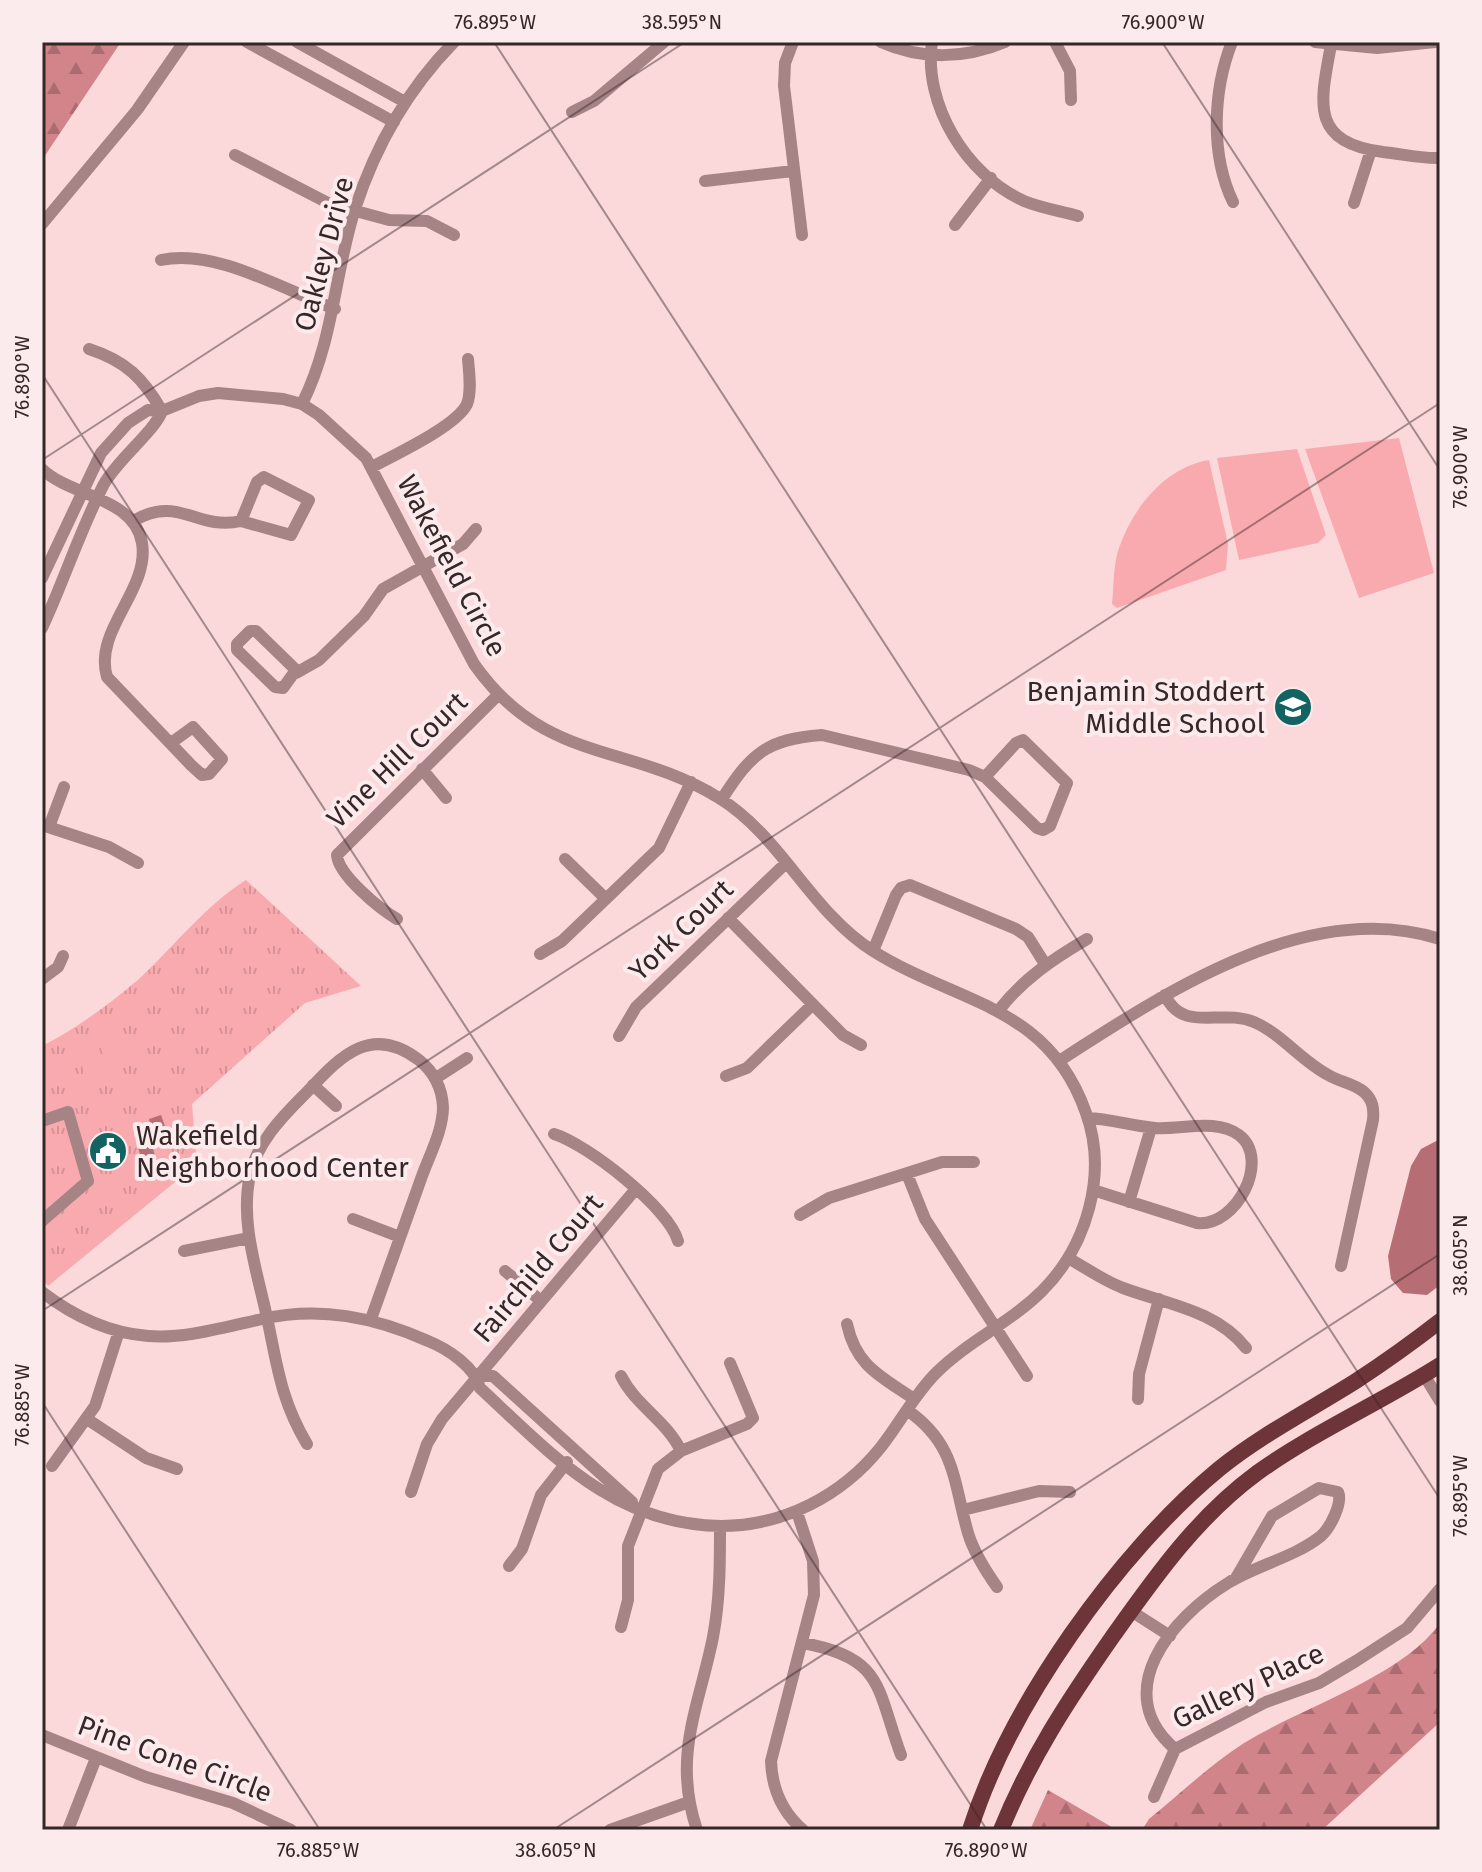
<svg xmlns="http://www.w3.org/2000/svg" width="1482" height="1872" viewBox="0 0 1482 1872" font-family="'Fira Sans',sans-serif">
<defs>
<pattern id="grass-tufts" width="24" height="20" patternUnits="userSpaceOnUse" patternTransform="scale(2)"><rect width="24" height="20" fill="#f9aaaf"/><path d="M3 7l-1-3M5 7V3M7 7l1-3M15 17l-1-3M17 17v-4M19 17l1-3" fill="none" stroke="#d69297"/></pattern>
<pattern id="forest-firs" width="22" height="20" patternUnits="userSpaceOnUse" patternTransform="scale(2)"><rect width="22" height="20" fill="#d1848a"/><path d="M5 1l3.5 6h-7zM16 11l3.5 6h-7z" fill="#aa6c71"/></pattern>
</defs>
<rect width="100%" height="100%" fill="#fbd9db"/>
<path fill="url(#grass-tufts)" d="M246,880L361,986L305,1003L192,1104L197,1164L48,1286L42,1279V1046C77,1028 110,1004 140,978C175,945 205,906 246,880Z"/>
<path fill="url(#forest-firs)" d="M42,42H121L42,160Z
M1440,1623V1722L1322,1830H1142L1149,1819C1180,1794 1211,1764 1244,1743C1300,1708 1402,1677 1440,1623Z
M1048,1790L1117,1830H1030Z"/>
<path fill="#f9aaaf" d="M1399,438L1434,573L1359,598L1305,449Z
M1297,449L1326,535L1318,543L1239,560L1217,458Z
M1209,460L1228,544L1226,570L1117,608L1112,604C1114,587 1113,565 1119,548C1133,507 1166,467 1209,460Z
M113,1037L122,1067L108,1071L99,1042Z
M90,1044L99,1074L86,1078L76,1049Z"/>
<path fill="#b76d74" d="M161,1115L171,1143L153,1149L157,1162L144,1167L135,1138L152,1132L149,1119Z
M1440,1139V1285L1427,1295L1403,1293L1391,1279L1388,1256L1411,1166L1421,1149Z"/>
<g fill="none" stroke-linecap="round" stroke-linejoin="round">
<path stroke="#a68385" stroke-width="12" d="M247,42L394,122
M297,42L405,102
M793,42L785,63L784,86L802,235
M881,42C921,60 965,59 1005,42
M932,42C923,104 966,175 1024,201C1041,208 1060,211 1078,216
M1055,42L1070,71L1071,100
M1232,42C1213,90 1210,154 1233,202
M1315,42L1377,48L1435,42
M1331,45C1320,104 1310,142 1383,152C1402,154 1422,159 1440,158
M572,112L594,101L664,42
M235,155L330,204L389,220L427,221L454,235
M705,181L793,171
M1354,203L1371,150
M42,224L137,110L184,42
M955,225L991,178
M161,260C215,248 284,290 335,309
M89,349C126,361 143,378 162,411
M302,404C334,340 334,275 355,209C375,147 408,89 454,42
M372,467C394,455 457,426 467,404C472,391 469,372 468,359
M42,469C71,497 134,497 142,543C150,590 93,630 107,677L191,765L202,775L209,774L222,759L193,727L171,743
M264,477L309,500L291,535L241,521L257,482Z
M133,521C180,494 195,531 241,521
M42,578L101,453L128,423L148,410L162,411L199,396L218,393L283,399L302,404L319,415L366,458L474,664C545,765 629,742 719,798C781,836 811,912 873,951C957,1004 1048,1004 1086,1113C1108,1174 1087,1246 1042,1291C1010,1323 968,1341 936,1373C914,1395 900,1423 881,1447C842,1496 783,1526 721,1526C615,1525 552,1455 480,1388C475,1367 448,1349 428,1341C374,1317 320,1306 262,1319C224,1327 186,1339 148,1336C109,1333 72,1315 42,1292
M42,628C64,581 80,530 104,484C119,458 154,432 162,411
M250,631H256L296,670L283,688L275,687L237,650V644Z
M296,673L319,660L364,616L383,589L463,544L476,529
M1023,740L1067,783L1050,826L1043,830L1037,828L985,777L1016,743Z
M422,769L446,798
M722,799C751,754 766,739 822,735L969,770L985,777
M42,825L109,847L138,863
M49,827L64,787
M565,859L606,899
M728,918L843,1035L861,1045
M397,919C380,909 338,875 337,855L499,694
M873,951L896,895L901,888L910,885L1016,929L1028,937L1045,964
M540,954L562,941L659,848L691,782
M42,979L58,967L63,956
M1165,995C1183,1034 1221,1008 1254,1022C1282,1034 1302,1062 1330,1076C1341,1082 1355,1084 1364,1092C1373,1100 1374,1109 1373,1120L1341,1266
M999,1010C1023,979 1053,959 1087,939
M619,1036L636,1007L785,864
M1059,1061C1166,992 1308,897 1440,939
M726,1076L747,1068L812,1005
M436,1078L467,1058
M313,1085L336,1106
M1088,1118C1111,1119 1132,1126 1155,1128C1181,1130 1216,1118 1239,1135C1271,1159 1237,1227 1197,1223L1093,1190
M42,1121L68,1112L88,1181L42,1221
M554,1134C587,1144 669,1208 678,1241
M907,1174L925,1219L1027,1376
M1129,1202L1151,1128
M800,1215L829,1198L942,1162H974
M353,1219L400,1237
M184,1251L249,1238
M1068,1258C1086,1268 1104,1281 1123,1288C1166,1304 1216,1310 1246,1348
M505,1271L541,1301
M847,1324C856,1366 880,1376 914,1399
M1424,1375L1440,1401
M477,1376H493L632,1502
M621,1376C636,1406 667,1421 681,1451
M1138,1399L1139,1374L1159,1299
M907,1410C956,1444 953,1481 968,1533C974,1553 985,1570 997,1587
M87,1419L146,1458L177,1469
M307,1444C280,1399 277,1363 266,1313C256,1268 240,1221 250,1175C257,1143 281,1118 303,1096C337,1061 368,1021 419,1060C434,1072 442,1088 443,1107C443,1130 430,1154 422,1176C405,1224 388,1271 371,1319
M52,1466L95,1406L119,1331
M411,1492L427,1444L442,1419L635,1190
M963,1510L1039,1491L1070,1492
M797,1512L813,1561L814,1595L771,1761C772,1788 782,1812 803,1830
M509,1566L522,1549L541,1495L567,1462
M1236,1578L1272,1516L1319,1488L1338,1492C1343,1503 1330,1528 1321,1536C1295,1557 1257,1565 1228,1583C1171,1618 1109,1692 1175,1749L1266,1702L1319,1683L1356,1661L1407,1628L1440,1589
M1131,1611L1170,1636
M621,1627L628,1600V1546L658,1469L681,1451L747,1424L753,1418L730,1363
M803,1643C884,1658 876,1687 901,1755
M42,1735L146,1777L233,1803L291,1830
M1154,1797L1175,1749
M68,1830L96,1758
M610,1830L689,1802
M697,1830C672,1756 699,1707 713,1637C720,1600 720,1563 720,1526"/>
<path stroke="#6d343a" stroke-width="16" d="M970,1830C1009,1706 1118,1552 1219,1469C1261,1435 1310,1410 1356,1381C1385,1362 1413,1342 1440,1321
M1001,1830C1030,1758 1069,1699 1113,1636C1155,1577 1197,1517 1257,1473C1314,1432 1380,1403 1440,1365"/>
</g>
<path fill="none" stroke="#352627" stroke-width="2" stroke-opacity="0.45" d="M494,42L1440,1499M1162,42L1440,470M42,374L987,1830M42,460L685,42M42,1311L1440,403M42,1402L320,1830M553,1830L1440,1254"/>
<defs>
<g id="school-disc" transform="scale(2)"><circle r="9.5" fill="#136363" stroke="#fcebec"/><path d="M0-5L7-2L0 1L-7-2ZM-4 1L0 2.5L4 1V4Q0 6-4 4Z" fill="#fff"/></g>
<g id="civic-disc" transform="scale(2)"><circle r="9.5" fill="#136363" stroke="#fcebec"/><path d="M-.6-6.5H3V-4.5H.6V-3L4-1V1h2V6H-6V1h2V-1L-.6-3ZM-1.2 2.5V6h2.4V2.5Z" fill="#fff"/></g>
</defs>
<g fill-rule="evenodd">
<use href="#school-disc" x="1293" y="707"/>
<use href="#civic-disc" x="108" y="1151"/>
</g>
<g text-anchor="middle" dominant-baseline="central" stroke-width="8" stroke-linejoin="round" paint-order="stroke">
<g font-size="28" fill="#352627" stroke="#fcebec">
<text transform="translate(324 254) rotate(-75)">Oakley Drive</text>
<text transform="translate(452 566) rotate(62)">Wakefield Circle</text>
<text transform="translate(397 760) rotate(-44)">Vine Hill Court</text>
<text transform="translate(681 930) rotate(-44)">York Court</text>
<text transform="translate(538 1268) rotate(-50)">Fairchild Court</text>
<text transform="translate(1248 1686) rotate(-25)">Gallery Place</text>
<text transform="translate(175 1759) rotate(20)">Pine Cone Circle</text>
</g>
<g font-size="28" fill="#352627" stroke="#fcebec" text-anchor="end">
<text x="1265" y="691">Benjamin Stoddert<tspan x="1265" dy="32">Middle School</tspan></text>
<text x="136" y="1135" text-anchor="start">Wakefield<tspan x="136" dy="32">Neighborhood Center</tspan></text>
</g>
</g>
<rect width="1482" height="1872" fill="none" stroke="#fcebec" stroke-width="88"/>
<rect x="44" y="44" width="1394" height="1784" fill="none" stroke="#352627" stroke-width="3"/>
<g font-size="20" text-anchor="middle" fill="#352627">
<text x="495" y="29">76.895°W</text>
<text x="682" y="29">38.595°N</text>
<text x="1163" y="29">76.900°W</text>
<text transform="translate(22 377) rotate(-90)" y="7">76.890°W</text>
<text transform="translate(1460 467) rotate(-90)" y="7">76.900°W</text>
<text transform="translate(1460 1255) rotate(-90)" y="7">38.605°N</text>
<text transform="translate(22 1405) rotate(-90)" y="7">76.885°W</text>
<text transform="translate(1460 1496) rotate(-90)" y="7">76.895°W</text>
<text x="318" y="1857">76.885°W</text>
<text x="556" y="1857">38.605°N</text>
<text x="986" y="1857">76.890°W</text>
</g>
</svg>
